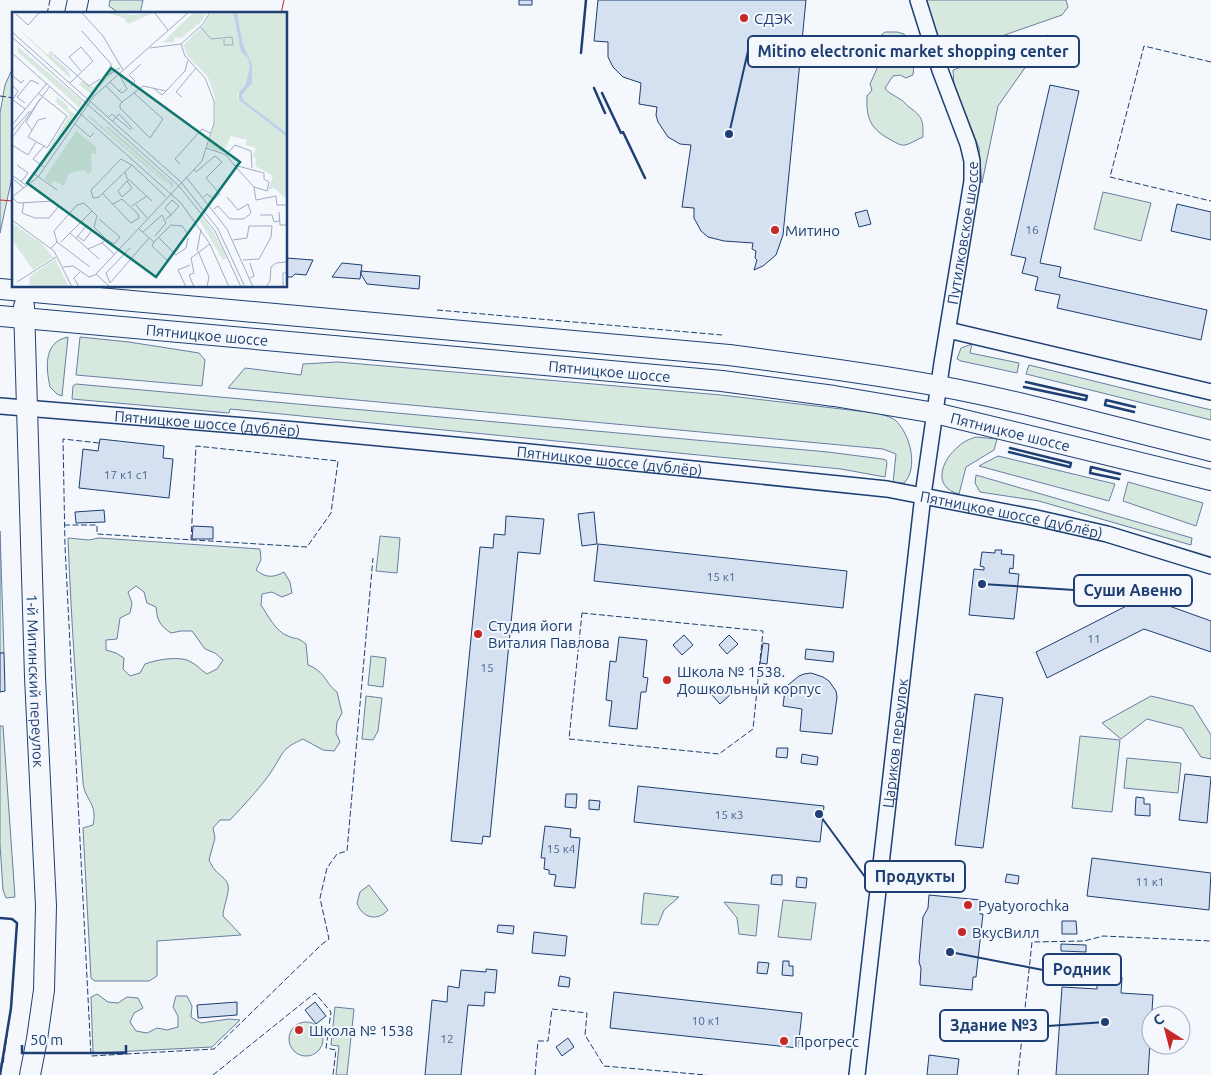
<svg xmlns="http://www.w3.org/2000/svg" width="1211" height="1075" viewBox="0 0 1211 1075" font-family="Ubuntu,sans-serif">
<rect width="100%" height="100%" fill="#f4f7fb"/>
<path fill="#d7e8df" stroke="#687fa3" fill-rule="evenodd" d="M110,0H143L140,14H120L109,6Z
M925,0H1066L1068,7L1062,15L956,52H945L939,45Z
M885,32H897L904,34C912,48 915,59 913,75L906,78L900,75L893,76L885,88C889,94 894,95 900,99C904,101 906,105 909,107C923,117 923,120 923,137C917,139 911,144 905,145C900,146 895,142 891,140C870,129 866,118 867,96L872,90L870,84L879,64L874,51L879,37Z
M1048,35L998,106L982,183L979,148L954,84L953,70Z
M14,65V168L0,233V113L5,85Z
M1103,192L1151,203L1141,241L1094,229Z
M68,337L62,396L57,394L50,387C46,368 43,342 68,337Z
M80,337L129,342L199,353L205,360L202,386L76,375Z
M972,344L970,353L1019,363L1017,373L961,361L957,359L961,348Z
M338,362L721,395L876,413C882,415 890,416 895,420C910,433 919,468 904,483H893L896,454L883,449L228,388L245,368L301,375L303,364Z
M1029,365L1211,410V420L1026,374Z
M76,384L828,452L882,459L886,460L887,463L885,477L841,469L230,409L229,413L72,399L73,386Z
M976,437L997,439L994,450L966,467L959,494C931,487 942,459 959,446C964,441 970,439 976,437Z
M998,456L1115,484L1109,501L979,466Z
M976,475L1192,538L1191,545L1039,501L980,492L975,483Z
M1128,482L1203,503L1196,526L1123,501Z
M0,531L4,653H0Z
M380,536L400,538L397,573L376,571Z
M68,538L89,540L99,538L260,549L261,560L256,570C266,578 273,578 284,572L290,582L292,593L282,597L272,592L262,594L261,605C267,614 276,632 288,636C297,640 296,636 306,644L308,665C326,672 324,682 337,692L342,713L337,722L336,733L340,742L334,751L323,750L303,739C283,748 284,751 273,769C263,785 243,806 230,820H220L213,828L215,838L209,860C211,863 212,867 215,870C219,875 226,878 228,885C230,892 223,907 223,916L241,935L157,941V976L149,981H95L91,978L83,828L93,825C98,802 84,800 83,782C77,700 71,619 68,538ZM136,586L144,592L147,603L156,607C157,620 160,626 171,633L181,631H192L205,649L215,653L223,660L217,669L207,674C201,670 197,665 191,662C181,655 155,660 145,664L140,673L130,676L123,669L124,658L116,653L106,650V640L117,639L120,618L130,613L132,603L128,592Z
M371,656L386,658L383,687L368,685Z
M366,696L382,698L378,731L373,740L362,739Z
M1151,696L1193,706L1211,735V759L1201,757L1182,728L1147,719L1121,739L1102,723Z
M0,726H3L15,897L6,898L3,890L0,844Z
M1080,736L1120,740L1112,812L1072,808Z
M1127,758L1181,763L1178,793L1124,788Z
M369,885L388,910C377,922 362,918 357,903L360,892Z
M644,893L679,897L664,910L658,925L641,924Z
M783,900L816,903L811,940L778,937Z
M724,902L759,905L756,936L739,934L737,918Z
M97,994L108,1002L118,1003L127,997L138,998L143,1008L134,1013L130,1022L136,1031L147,1033L157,1028L167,1030L178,1027V1016L173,1007L176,996H187L192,1006L191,1017L201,1023L229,1019L240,1020L212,1047L93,1053L91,997Z
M335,1007L354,1009L347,1075H336L339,1046L331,1045Z
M289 1039a17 17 0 1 1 34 0a17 17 0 1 1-34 0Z"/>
<path fill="#d5e0f0" stroke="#1d3f73" d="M519,0H532V5H519Z
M598,0H806L783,235L776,255L763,266L754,270L757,260L755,258L756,251L752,249L753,243L724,241L708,237L701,231L694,218V208L682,207L691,145L680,144L668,137L658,122L656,115L657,107L639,104L641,83L623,77L613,67L608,57V42L594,41Z
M1050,85L1079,91L1040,263L1061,267L1059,277L1207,310L1201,340L1057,308L1060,295L1035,290L1038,277L1022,273L1026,258L1011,255Z
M1177,204L1211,212V240L1171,231Z
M867,210L871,224L859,227L855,213Z
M286,258L313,260L306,275L295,274L292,277H286Z
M342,263L362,265L360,279L332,277Z
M361,271L420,276L419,289L367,284L361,274Z
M100,439L164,446L163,458L173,459L169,498L79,488L83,449L98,451Z
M104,510L105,522L76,523L75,512Z
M594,512L597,544L582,546L578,514Z
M506,516L544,519L540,554L518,552L490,837L483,836L482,844L451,841L480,547L493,548L494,534L505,535Z
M193,526L213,527V539H192Z
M598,544L847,571L843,608L594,581Z
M995,550H1002L1001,554L1014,555L1013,569L1010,568L1009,573L1019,574L1014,619L969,615L974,569L984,570V567L980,566L982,552L995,553Z
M1144,597L1211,621V652L1144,629L1047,678L1036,652Z
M684,635L693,645L682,655L673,645Z
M729,635L738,644L727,654L719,645Z
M619,637L647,640L643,677L648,678L646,692H641L637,729L609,726L612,701L606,700L610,661L616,662Z
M763,643L769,644L767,664L760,663Z
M806,649L834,652L833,662L805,659Z
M0,653H4L5,691L0,692Z
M811,673L823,677L829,681L836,691L837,697L832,734L800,731L802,709L783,706L785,690L788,685L799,676L804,674Z
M723,685L731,694L720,704L712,695Z
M975,694L1003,698L983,848L955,845Z
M777,748H788L787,758L776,757Z
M802,754L818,757L817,765L801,763Z
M1185,774L1211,777L1207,823L1179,820Z
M638,786L824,806L820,842L634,822Z
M566,794H577L576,808L565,807Z
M1136,797L1144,798V804H1150V816L1135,815Z
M589,800L600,801L599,810L589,809Z
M545,826L571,829L570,837L580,838L575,888L554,886L556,875L549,874V870L544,869L545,858H541Z
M1092,858L1211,873L1209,910L1087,896Z
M1007,874L1019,876L1018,884L1005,882Z
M772,875H782V885L771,884Z
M797,877L807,878L806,888L796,887Z
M929,895L981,900L980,914H983L976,977H973L972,990L920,985L921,968L919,962L923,917L928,908Z
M1062,921H1076L1077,934H1062Z
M498,925L514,926L513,934L497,932Z
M534,932L567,936L565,956L532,953Z
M1061,944L1086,945V952L1061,951Z
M783,961H789V966H793V976L782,975Z
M758,962L769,963L767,974L757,973Z
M486,969L497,970L495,993L485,992L484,1006L468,1005L461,1075H425L432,1000L447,1002L448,986L459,988L461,970L486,972Z
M1097,975L1122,977L1121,993L1153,995L1148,1075H1056L1062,987L1097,989Z
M560,976L570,978L569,987L558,986Z
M614,992L802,1013L798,1048L610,1028Z
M237,1002V1015L198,1018L197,1005Z
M315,1002L326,1016L316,1024L305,1010Z
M568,1038L574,1047L562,1056L556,1047Z
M929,1055L959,1059L957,1075H927Z"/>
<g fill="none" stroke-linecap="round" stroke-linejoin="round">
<g stroke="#1d3f73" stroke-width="18">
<g id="minor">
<path d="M948,330L1211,392"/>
<path id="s1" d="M0,406L296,430L529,452L887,489L1032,517L1107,534L1211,566"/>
<path id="s2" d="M857,1075L923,495L942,363L972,181V161L968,144L940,70L918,0"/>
</g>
</g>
<g stroke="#1d3f73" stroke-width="22">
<g id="major">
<path d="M75,14L78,0"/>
<path d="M0,289L729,355C799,364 869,373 939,386C1030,403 1120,429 1211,451"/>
<path id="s3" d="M24,306L35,677L46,906L44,990L37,1039L30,1075"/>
<path id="s4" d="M0,316L722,381L834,396L935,413L1211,480"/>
</g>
</g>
<use href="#minor" stroke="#f4f7fb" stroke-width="15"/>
<use href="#major" stroke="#f4f7fb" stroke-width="20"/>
<path stroke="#1d3f73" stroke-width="1" stroke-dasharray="6 2.5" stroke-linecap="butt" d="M47,14L50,0
M1211,62L1144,46L1110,177L1211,201
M0,96L14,98
M437,310L722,335
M99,443L63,439L65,546L91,1056L214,1049L321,945L329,939L320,898L327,868L337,854L347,851L373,558
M64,525H97V534L307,547L331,513L338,461L196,446L191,540
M582,613L763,631L753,729L719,754L569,739Z
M0,918L12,919L17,923L11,1008L3,1064H0
M213,1075L315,993L331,1012L326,1048L336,1050L333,1075
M535,1075L538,1041H548L552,1009L587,1013L585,1035L604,1066L706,1075
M1018,1075L1032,942L1084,941L1103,936L1211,941"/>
<path stroke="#1d3f73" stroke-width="2.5" d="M581,53L586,0
M594,88L605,113
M602,93L621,133L623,132L645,178
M1024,387L1086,400L1087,396L1026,382
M1134,412L1105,405L1106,400L1135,407
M1009,452L1070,467L1071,463L1010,448
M1119,479L1090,473L1091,467L1120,474
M0,918L12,919L17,923L11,1008L0,1075"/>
<path stroke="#c62828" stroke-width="1" stroke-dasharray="18 4 2.5 4" stroke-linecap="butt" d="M281,14L284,0
M0,200L14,201"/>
</g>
<g fill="#c62828" stroke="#f4f7fb" stroke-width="2">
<circle cx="744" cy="18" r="5"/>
<circle cx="775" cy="230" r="5"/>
<circle cx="478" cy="634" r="5"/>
<circle cx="667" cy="680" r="5"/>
<circle cx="968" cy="905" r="5"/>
<circle cx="962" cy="932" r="5"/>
<circle cx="299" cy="1030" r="5"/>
<circle cx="784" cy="1041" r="5"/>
</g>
<g text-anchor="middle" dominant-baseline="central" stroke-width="4" stroke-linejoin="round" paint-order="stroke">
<g font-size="12" fill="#4b6792">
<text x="1032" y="229">16</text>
<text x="126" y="474">17 к1 с1</text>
<text x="721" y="576">15 к1</text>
<text x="1094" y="638">11</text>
<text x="487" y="667">15</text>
<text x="729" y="814">15 к3</text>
<text x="561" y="848">15 к4</text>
<text x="1150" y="881">11 к1</text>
<text x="706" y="1020">10 к1</text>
<text x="447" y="1038">12</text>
</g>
<g font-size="15" fill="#1d3f73" stroke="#f4f7fb" text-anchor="start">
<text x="754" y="18">СДЭК</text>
<text x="785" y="230">Митино</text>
<text x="488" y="625">Студия йоги<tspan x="488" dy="17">Виталия Павлова</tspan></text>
<text x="677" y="671">Школа № 1538.<tspan x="677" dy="17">Дошкольный корпус</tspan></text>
<text x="978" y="905">Pyatyorochka</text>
<text x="972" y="932">ВкусВилл</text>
<text x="309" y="1030">Школа № 1538</text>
<text x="794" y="1041">Прогресс</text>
</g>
<g font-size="15" fill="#1d3f73" stroke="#f4f7fb">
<text stroke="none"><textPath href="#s2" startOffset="849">Путилковское шоссе</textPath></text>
<text stroke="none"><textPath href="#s4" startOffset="208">Пятницкое шоссе</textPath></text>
<text stroke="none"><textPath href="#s4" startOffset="612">Пятницкое шоссе</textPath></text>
<text stroke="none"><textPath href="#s1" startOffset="208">Пятницкое шоссе (дублёр)</textPath></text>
<text stroke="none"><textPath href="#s4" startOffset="1018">Пятницкое шоссе</textPath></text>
<text stroke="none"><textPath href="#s1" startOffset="612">Пятницкое шоссе (дублёр)</textPath></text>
<text stroke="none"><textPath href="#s1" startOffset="1018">Пятницкое шоссе (дублёр)</textPath></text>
<text stroke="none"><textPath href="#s3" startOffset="375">1-й Митинский переулок</textPath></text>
<text stroke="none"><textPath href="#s2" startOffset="334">Цариков переулок</textPath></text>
</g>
</g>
<g transform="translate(12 12)">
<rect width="275" height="275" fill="#f4f7fb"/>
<path d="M93,0L120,3L141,1L116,12L112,6ZM182,0H195L189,10L169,26L163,25L162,30L150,31ZM199,0H221L229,39L236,46L238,55L233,75L226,82L227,88L275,125V187L262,176L256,178L261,164L243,154L244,147L240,144L244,136L233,133L235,128L219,124L211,140L196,135L203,107V86L196,65L175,43L171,33L192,13ZM225,0H275V121L231,88L230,83L240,70V52L231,32ZM0,11L36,43L39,39L42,41L40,44L56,58L59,67ZM6,35L70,89L69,97L6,40ZM106,57L79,82L67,73L70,69L81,75ZM46,85L57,95L55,98L64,102L48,126L46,125L30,153L33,143L58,103L43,89ZM77,103L152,168L157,174L75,104ZM96,114L162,172L159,177L158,172L93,115ZM64,119L84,135V142L79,141L80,159L76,162L72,158L57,161L52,174L42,169L38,172L32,167ZM189,204L201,219L215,246L211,248L186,206ZM0,211L29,231L41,245L21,258L0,228ZM43,247L57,275H18L17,265Z" fill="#d7e8df"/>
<path d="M221,0H225L231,32L240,52V71L230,83L231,88L275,121V125L227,88V80L233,74L238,55L236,46L229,40Z" fill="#bed0e5"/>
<path fill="none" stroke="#9eadc5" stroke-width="1" d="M69,0L91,24L111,58M99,0H125M142,0L156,18M4,2L16,13L28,0M188,14L199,27L220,25L221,33H212V27M70,19L99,52V62M0,20L169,170L206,217L233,275M0,25L166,173L203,219L229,275M138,36L169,32M0,41L169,191L198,232L217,275M42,43L77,74L88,67M107,62L115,77L110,81L107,79M0,63L9,71L12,68M92,65L108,56M98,70L107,79L109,77M58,71L81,49L69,35L57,45L69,59M0,73L6,79L1,87M94,74L110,90M119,74L123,69L117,63L129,52M141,76L150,83L154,79M26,81L55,104L35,136L32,134L21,147L32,155M122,81L151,107L138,126L108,96V93L110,90L131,74L154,79L173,59L176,48M170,85L164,80L184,56M0,87L13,97M13,91L5,85L19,68L27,72M97,105L100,102L119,118M101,109L107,102L121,117M63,112L78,125L82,121M0,113L35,71M20,118L14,110L28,87M0,119L18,99M0,126L38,74M0,133L16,143L24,130M32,134L16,125L26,108L34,106M194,136L212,142L215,144L222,153L242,175L255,179L257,170L252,167V161L222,153M214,143L223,133L239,139L240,156M109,147L120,153L87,185L81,186L79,178ZM168,152L163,147L190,117L198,121M5,153L16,161L9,170M120,153L154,185M182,157L184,160L203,144L210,150L194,166L208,182L202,187L195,182L192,185M113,160L115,166L140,189M21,161L45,178M0,163L15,174M174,165L215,217L241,275M0,166L12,176M115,169L120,176L110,185L106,179L117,167M19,173L34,184M242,175L244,188L264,184L265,193H275M91,182L119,211L127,206L126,202L110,187L101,192M0,185L6,191L42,189L46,195L37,206H23L10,201L12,190M0,185L26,165L82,84L177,0M124,193L135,206M120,194L135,184M202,197L206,194L218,207H232L239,201L236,192L226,198L215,185M267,200L268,213H275M248,203H260L262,210L267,209M87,207L108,225L102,232L94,227M154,207L159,203L167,194L160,188L153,196L159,203M0,208L42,239L60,275M126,216L142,230L159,213L170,214L176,222M131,220L150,203L154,211L143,224M58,221L76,237M64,226L65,225L75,213L80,218L72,229L65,224M147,226L164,243L174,236L176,226M221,228L235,226L237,214H260L259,225L247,247L231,248M45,230L78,255M49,230L80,199M142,230L140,234L155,248M39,236L45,230L42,219L65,193L72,191L85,204L82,215L94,227L90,231L102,242M118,236L94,261L98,271L137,226M185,239L189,217M186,239L197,265L195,275M87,247L76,237L90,231M51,255L61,254L77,265L83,263L190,149L202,111V89L193,66L173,44L169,32L191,12L198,0M84,262L98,275M238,266L242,264L238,251M5,270L44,245M67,275L62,266L69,259M174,275L166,258L178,253M182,275L177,263L182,261L179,246L198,232M254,275L258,269L259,255L264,251L275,250M271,275V261H275"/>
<path fill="#0f766e" fill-opacity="0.15" stroke="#0f766e" stroke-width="2.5" d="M99,56L228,150L144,265L15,171Z"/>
<rect width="275" height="275" fill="none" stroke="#1d3f73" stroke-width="2.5"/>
</g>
<path fill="none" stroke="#1d3f73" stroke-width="2" d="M729 134L748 51M982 584L1074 590M819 814L865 877M950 952L1043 970M1105 1022L1048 1026"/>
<g fill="#1d3f73" stroke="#f4f7fb" stroke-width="2">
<circle cx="729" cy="134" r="5"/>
<circle cx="982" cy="584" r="5"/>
<circle cx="819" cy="814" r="5"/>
<circle cx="950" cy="952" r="5"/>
<circle cx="1105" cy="1022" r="5"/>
</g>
<g fill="#f4f7fb" stroke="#1d3f73" stroke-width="2">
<rect x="748" y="36" width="331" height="31" rx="5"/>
<rect x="1074" y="575" width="118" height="31" rx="5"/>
<rect x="865" y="861" width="100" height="31" rx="5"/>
<rect x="1043" y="954" width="78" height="31" rx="5"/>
<rect x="940" y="1010" width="108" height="31" rx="5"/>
</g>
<g font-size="16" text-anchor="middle" font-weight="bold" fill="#1d3f73">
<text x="913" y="57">Mitino electronic market shopping center</text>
<text x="1133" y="596">Суши Авеню</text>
<text x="915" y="882">Продукты</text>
<text x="1082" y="975">Родник</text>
<text x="994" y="1031">Здание №3</text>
</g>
<g transform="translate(1166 1030) rotate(324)"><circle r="24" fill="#f4f7fb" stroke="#9eadc5"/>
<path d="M0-4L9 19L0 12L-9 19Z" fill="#c62828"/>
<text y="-8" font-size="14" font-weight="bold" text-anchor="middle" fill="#1d3f73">С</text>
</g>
<path d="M22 1045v8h104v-8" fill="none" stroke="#1d3f73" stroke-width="2.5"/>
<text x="30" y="1045" font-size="15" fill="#1d3f73" stroke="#f4f7fb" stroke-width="4" paint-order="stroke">50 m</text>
</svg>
